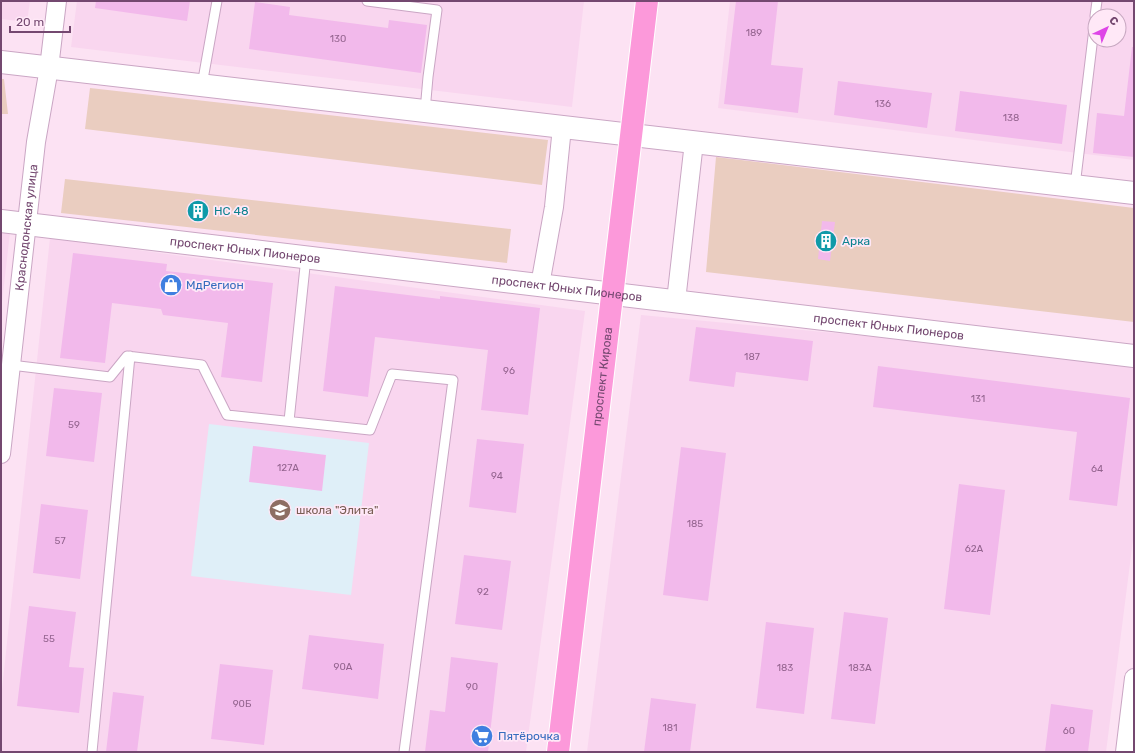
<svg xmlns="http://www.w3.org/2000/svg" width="1135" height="753" viewBox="0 0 1135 753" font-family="Rubik,sans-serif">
<rect width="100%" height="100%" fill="#fce2f3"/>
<path fill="#f9d6ef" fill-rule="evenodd" d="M1,1H30L27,22L1,19Z
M77,1H584L572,107L71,47Z
M730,1H1134V160L718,108ZM1095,16H1119V40H1095Z
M1,213L12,215L1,311Z
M50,238L585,311L526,752H1V699Z
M641,315L1134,361V532L1106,752H587Z"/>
<path fill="#dfeff8" d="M209,424L369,443L351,595L191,576Z"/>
<path fill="#eacdc0" d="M1,79H4L8,114H1Z
M90,88L548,140L542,185L85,129Z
M716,157L1134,208V322L706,272Z
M65,179L511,229L507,263L61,213Z"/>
<path fill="#f2b9eb" d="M96,1H190L187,21L95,8Z
M736,1H778L771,65L803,68L798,113L724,104Z
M255,2L290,7L289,15L388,28L389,20L427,25L421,73L249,49Z
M1132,47H1134V157L1093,153L1097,113L1124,116Z
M838,81L932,93L927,128L834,115Z
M960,91L1067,105L1062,144L955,131Z
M195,199L205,200L202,223L192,221Z
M822,221L835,222L830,261L818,259Z
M73,253L167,264L166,271L273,283L262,382L221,377L228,323L163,315L161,309L112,303L105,363L60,358Z
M335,286L440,299V296L540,308L528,415L481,410L488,350L375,337L368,397L323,391Z
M696,327L813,341L808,381L736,372L734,387L689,381Z
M878,366L1130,398L1117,506L1069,500L1077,432L873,407Z
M54,388L102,393L94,462L46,456Z
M477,439L524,444L516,513L469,507Z
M253,446L326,455L322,491L249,482Z
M681,447L726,453L708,601L663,595Z
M959,484L1005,490L990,615L944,609Z
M41,504L88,510L80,579L33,573Z
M464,555L511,561L502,630L455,624Z
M29,606L76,612L69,667L84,668L79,713L17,706Z
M844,612L888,618L875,724L831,719Z
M766,622L814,628L804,714L756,708Z
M309,635L384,644L378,699L302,689Z
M451,657L498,663L488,752H425L430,710L445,712Z
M220,664L273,670L264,745L211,739Z
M113,692L144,696L137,752H106Z
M651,698L696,704L690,752H644Z
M1051,704L1093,710L1088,752H1045Z"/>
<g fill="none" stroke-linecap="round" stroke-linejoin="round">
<g stroke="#caa6c4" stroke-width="11">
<path id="service" d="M367,1L437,10L428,77L425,111
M1095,16L1097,1
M202,85L217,1
M1075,186L1095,20
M11,365L110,377L127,356L202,365L227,415L370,430L392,374L453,380L404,752
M289,421L306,257
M92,752L130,356"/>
</g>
<g stroke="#caa6c4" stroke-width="20">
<g id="minor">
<path d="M540,285L554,207L562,127"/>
<path d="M676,301L694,142"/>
<path id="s1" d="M1,454L36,142L49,68L57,1"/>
<path d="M1125,752L1134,678"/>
</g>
</g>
<g stroke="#caa6c4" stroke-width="24">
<g id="tertiary">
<path d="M1,62L1134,193"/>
<path id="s2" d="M1,221L1134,356"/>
</g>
</g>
<g stroke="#fff" stroke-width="24">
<g id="primary">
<path id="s3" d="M558,752L647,1"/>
</g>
</g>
<use href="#service" stroke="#fff" stroke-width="9"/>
<use href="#minor" stroke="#fff" stroke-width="18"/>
<use href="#tertiary" stroke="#fff" stroke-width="22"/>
<use href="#primary" stroke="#fc99da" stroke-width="22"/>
</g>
<defs>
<g id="building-disc" transform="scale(1.15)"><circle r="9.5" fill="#0f9aa8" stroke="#ffe8f7"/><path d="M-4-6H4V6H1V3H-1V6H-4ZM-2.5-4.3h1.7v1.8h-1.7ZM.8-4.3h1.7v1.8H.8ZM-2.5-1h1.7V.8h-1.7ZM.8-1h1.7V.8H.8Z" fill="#fff"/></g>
<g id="shop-disc" transform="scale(1.15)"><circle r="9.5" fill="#3f7fe0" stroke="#ffe8f7"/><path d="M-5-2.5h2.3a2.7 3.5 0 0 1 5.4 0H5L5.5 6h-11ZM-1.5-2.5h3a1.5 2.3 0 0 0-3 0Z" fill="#fff"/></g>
<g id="school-disc" transform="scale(1.15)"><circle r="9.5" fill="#8d6e63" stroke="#ffe8f7"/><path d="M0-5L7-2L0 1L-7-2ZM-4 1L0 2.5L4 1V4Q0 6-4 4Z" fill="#fff"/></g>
<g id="supermarket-disc" transform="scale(1.15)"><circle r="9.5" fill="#3f7fe0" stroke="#ffe8f7"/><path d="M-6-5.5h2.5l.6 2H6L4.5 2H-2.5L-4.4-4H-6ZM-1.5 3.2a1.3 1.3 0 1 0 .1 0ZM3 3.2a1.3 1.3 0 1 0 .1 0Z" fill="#fff"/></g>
</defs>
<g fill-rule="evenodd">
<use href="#building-disc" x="198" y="211"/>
<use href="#building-disc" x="826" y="241"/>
<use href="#shop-disc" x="171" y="285"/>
<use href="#school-disc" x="280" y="510"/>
<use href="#supermarket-disc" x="482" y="736"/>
</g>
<g text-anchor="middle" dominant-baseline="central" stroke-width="3.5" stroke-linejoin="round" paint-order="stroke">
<g font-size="10" fill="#94648f">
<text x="754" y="33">189</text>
<text x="338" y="39">130</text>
<text x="883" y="104">136</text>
<text x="1011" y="118">138</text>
<text x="752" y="357">187</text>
<text x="509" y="371">96</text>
<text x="978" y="399">131</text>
<text x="74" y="425">59</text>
<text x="288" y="468">127А</text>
<text x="1097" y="469">64</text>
<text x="497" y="476">94</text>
<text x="695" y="524">185</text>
<text x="60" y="541">57</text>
<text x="974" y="549">62А</text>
<text x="483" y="592">92</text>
<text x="49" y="639">55</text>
<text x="343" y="667">90А</text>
<text x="785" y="668">183</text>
<text x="860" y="668">183А</text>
<text x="472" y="687">90</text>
<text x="242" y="704">90Б</text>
<text x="670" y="728">181</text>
<text x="1069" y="731">60</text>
</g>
<g font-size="12" fill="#0d838f" stroke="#ffe8f7" text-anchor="start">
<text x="214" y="211">НС 48</text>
<text x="842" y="241">Арка</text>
</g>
<g font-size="12" fill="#744870" stroke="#ffe8f7">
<text stroke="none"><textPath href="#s1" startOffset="228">Краснодонская улица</textPath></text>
<text stroke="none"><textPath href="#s2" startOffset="246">проспект Юных Пионеров</textPath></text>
<text stroke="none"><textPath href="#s2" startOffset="570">проспект Юных Пионеров</textPath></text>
<text stroke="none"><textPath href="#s2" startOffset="894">проспект Юных Пионеров</textPath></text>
<text stroke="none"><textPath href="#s3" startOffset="378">проспект Кирова</textPath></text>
</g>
<g font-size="12" fill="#366cbe" stroke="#ffe8f7" text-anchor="start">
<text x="186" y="285">МдРегион</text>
<text x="498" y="736">Пятёрочка</text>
</g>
<g font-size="12" fill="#785e54" stroke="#ffe8f7" text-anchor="start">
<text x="296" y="510">школа "Элита"</text>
</g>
</g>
<rect width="1135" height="753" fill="none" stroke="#744870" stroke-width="4"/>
<g transform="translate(1107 28) rotate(44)"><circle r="19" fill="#ffe8f7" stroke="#c7a8c1"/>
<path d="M0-3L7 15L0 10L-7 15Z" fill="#de45e7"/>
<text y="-6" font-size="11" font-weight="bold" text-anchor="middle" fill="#744870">С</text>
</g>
<path d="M10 26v6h60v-6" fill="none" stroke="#744870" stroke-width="2"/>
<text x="16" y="26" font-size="12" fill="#744870" stroke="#ffe8f7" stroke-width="3" paint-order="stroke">20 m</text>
</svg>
